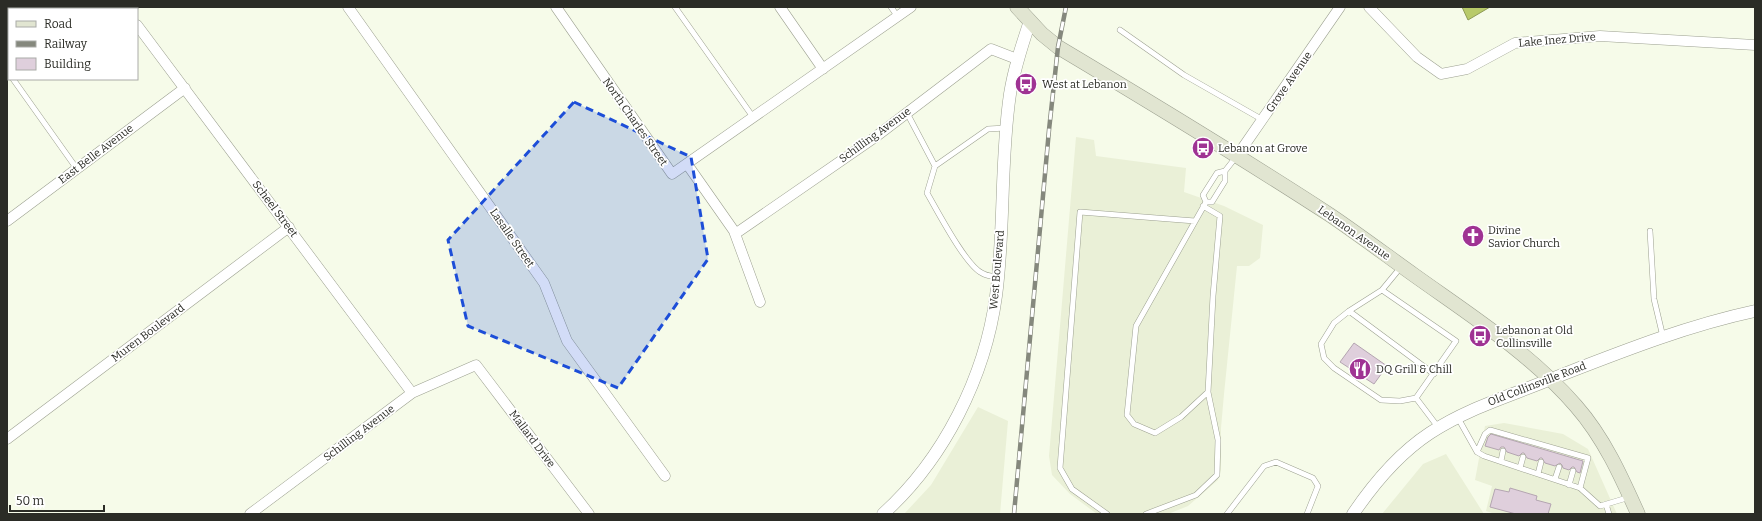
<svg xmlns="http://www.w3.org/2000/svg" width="1762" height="521" viewBox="0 0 1762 521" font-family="Bitter,serif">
<rect width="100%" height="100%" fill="#f6fbe9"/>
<path fill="#eaf0d7" d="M1076,137L1094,140L1096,156L1186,168L1184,192L1224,206L1263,225L1260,258L1249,266H1237L1224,394L1221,428V470L1218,480L1188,506L1168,514H1097L1070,494L1052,475L1049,456Z
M978,407L1008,421L1000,514H904L931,485Z
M1504,423L1563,434L1588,449L1617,514H1495L1486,511L1492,486L1475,480L1485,426Z
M1446,454L1484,514H1382L1423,464Z"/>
<path fill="#b8ca69" stroke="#8e9b55" d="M1462,7H1490L1468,20Z"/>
<path fill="#dfcfdc" stroke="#b4a5b1" d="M1354,343L1387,366L1374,384L1340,362Z
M1491,434L1583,461L1580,473L1577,472L1574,467H1572L1569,470L1563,468L1562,465L1560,463L1555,466L1545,463L1542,458H1540L1537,461L1527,458L1524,453H1522L1519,456L1507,452L1504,447H1501L1499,450L1485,446L1488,437Z
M1510,488L1537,496L1536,500L1551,504L1548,514H1516L1490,507L1495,489L1509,492Z"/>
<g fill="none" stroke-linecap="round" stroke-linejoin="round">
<g stroke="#9ca090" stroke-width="6">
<path id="service" d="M675,7L753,117
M891,7L898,17
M134,9L136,7
M1120,30L1184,75L1263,120
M7,71L9,74
M13,79L77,169
M907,113L935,166L988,129L1006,128
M935,166L927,193C937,210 966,266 982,273C986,276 992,276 997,277
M1206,202H1212L1225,181V171L1236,157
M1206,202L1203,195L1217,173L1225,171
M1203,206L1220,216L1213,296L1208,392L1181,417L1155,433L1134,424L1127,415L1136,326L1206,202
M1650,231L1654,299L1663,337
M1401,267L1382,290L1456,341L1416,398L1438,427
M1382,290L1349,311L1334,323L1321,344L1324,358L1334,368L1381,400L1400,401L1416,398
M1349,311L1434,374
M1458,418L1477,452L1484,456L1580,488L1600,506L1630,497
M1477,452L1485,434L1490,430L1588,458L1580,488
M1501,461L1503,451
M1520,468L1523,457
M1538,474L1541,462
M1555,479L1559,467
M1569,485L1573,471
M1606,504L1609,514
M1107,514L1072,489L1060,468L1080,212L1195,221
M1146,514L1196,495L1217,475L1218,440L1208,392
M1227,514L1264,466L1276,462L1313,478L1318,486L1307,514"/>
</g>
<g stroke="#9ca090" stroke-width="11">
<path id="minor" d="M118,7L120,9
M348,7L544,283L567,341L665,476
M556,7L672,174L911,7
M780,7L823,69
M1369,7L1417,57L1441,74L1467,69L1515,43L1600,36L1755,45
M137,25L412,393
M1237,156L1340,7
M687,164L734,231L760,302
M7,221L185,88
M734,231L735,234L874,138L991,49L1017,59
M7,439L289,227
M250,514L412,393L476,365L589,514"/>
</g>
<g stroke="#9ca090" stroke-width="13">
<path id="tertiary" d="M883,514C944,459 985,377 996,296C1005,229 1000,161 1010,94C1014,69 1022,45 1030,21
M1353,514C1374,483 1398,454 1430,433C1468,408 1510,396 1551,379C1618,353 1685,326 1755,311"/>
</g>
<g stroke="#9ca090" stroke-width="15">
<path id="secondary" d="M1017,7L1042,34L1058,47C1150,102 1241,157 1330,215C1358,234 1386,255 1414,275C1470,315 1530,353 1576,406C1604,438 1621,476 1638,514"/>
</g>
<use href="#service" stroke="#fff" stroke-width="5"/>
<use href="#minor" stroke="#fff" stroke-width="10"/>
<use href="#tertiary" stroke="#fff" stroke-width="12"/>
<use href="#secondary" stroke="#e1e5d1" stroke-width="14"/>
<g stroke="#85887d" stroke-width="4.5">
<path id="rail" d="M1014,514L1049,130L1058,47L1066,7"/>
</g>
<use href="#rail" stroke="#fff" stroke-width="3" stroke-dasharray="9" stroke-linecap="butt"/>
</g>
<path fill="#1d4ed8" fill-opacity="0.2" stroke="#1d4ed8" stroke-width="3" stroke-dasharray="8 5" stroke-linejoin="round" d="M574,102L691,157L708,259L618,388L468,326L448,240Z"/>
<defs>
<g id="bus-disc" transform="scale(1.15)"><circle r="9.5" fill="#9f3393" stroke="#fff"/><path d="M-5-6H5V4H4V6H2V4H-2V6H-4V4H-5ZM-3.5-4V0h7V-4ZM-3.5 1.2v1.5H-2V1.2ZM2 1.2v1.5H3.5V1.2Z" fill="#fff"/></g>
<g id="church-disc" transform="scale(1.15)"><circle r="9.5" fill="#9f3393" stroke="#fff"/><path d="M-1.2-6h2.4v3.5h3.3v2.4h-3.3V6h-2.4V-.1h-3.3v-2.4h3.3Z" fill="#fff"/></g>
<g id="restaurant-disc" transform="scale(1.15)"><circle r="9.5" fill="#9f3393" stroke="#fff"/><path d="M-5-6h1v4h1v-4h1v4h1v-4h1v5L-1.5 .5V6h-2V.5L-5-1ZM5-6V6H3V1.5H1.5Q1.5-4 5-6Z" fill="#fff"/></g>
</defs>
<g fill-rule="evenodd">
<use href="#bus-disc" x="1026" y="84"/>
<use href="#bus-disc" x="1203" y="148"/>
<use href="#church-disc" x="1473" y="236"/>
<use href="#bus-disc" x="1480" y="336"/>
<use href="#restaurant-disc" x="1360" y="369"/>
</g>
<g text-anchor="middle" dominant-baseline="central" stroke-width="3.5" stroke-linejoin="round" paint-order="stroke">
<g font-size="11" fill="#2b2c26" stroke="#fff">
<text transform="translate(1557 40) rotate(-5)">Lake Inez Drive</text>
<text transform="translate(1289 82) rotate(-55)">Grove Avenue</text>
<text transform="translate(635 122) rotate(55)">North Charles Street</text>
<text transform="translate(875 135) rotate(-36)">Schilling Avenue</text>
<text transform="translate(96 154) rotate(-37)">East Belle Avenue</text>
<text transform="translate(275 209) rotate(53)">Scheel Street</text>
<text transform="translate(1354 233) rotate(35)">Lebanon Avenue</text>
<text transform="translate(512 238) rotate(55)">Lasalle Street</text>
<text transform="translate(997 270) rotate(-85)">West Boulevard</text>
<text transform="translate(148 333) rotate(-37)">Muren Boulevard</text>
<text transform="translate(1537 384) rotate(-21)">Old Collinsville Road</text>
<text transform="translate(359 433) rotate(-37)">Schilling Avenue</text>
<text transform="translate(532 439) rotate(53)">Mallard Drive</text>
</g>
<g font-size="11" fill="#2b2c26" stroke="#fff" text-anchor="start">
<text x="1042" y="84">West at Lebanon</text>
<text x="1218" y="148">Lebanon at Grove</text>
<text x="1488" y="230">Divine<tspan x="1488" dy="13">Savior Church</tspan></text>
<text x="1496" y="330">Lebanon at Old<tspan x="1496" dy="13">Collinsville</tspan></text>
<text x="1376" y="369">DQ Grill &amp; Chill</text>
</g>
</g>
<rect width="1762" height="521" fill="none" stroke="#2b2c26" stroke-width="16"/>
<rect x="8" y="8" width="130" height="72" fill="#ffffff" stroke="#aaaba8"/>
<rect x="16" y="21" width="20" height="6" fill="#e1e5d1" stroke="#aaaba8"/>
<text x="44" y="28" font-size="12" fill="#2b2c26">Road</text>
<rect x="16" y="41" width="20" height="6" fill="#85887d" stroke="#aaaba8"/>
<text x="44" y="48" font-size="12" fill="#2b2c26">Railway</text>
<rect x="16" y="58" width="20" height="12" fill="#dfcfdc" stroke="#aaaba8"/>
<text x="44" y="68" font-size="12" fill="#2b2c26">Building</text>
<path d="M10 505v6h94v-6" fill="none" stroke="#2b2c26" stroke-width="2"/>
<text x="16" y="505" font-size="12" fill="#2b2c26" stroke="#ffffff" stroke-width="3" paint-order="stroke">50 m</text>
</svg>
